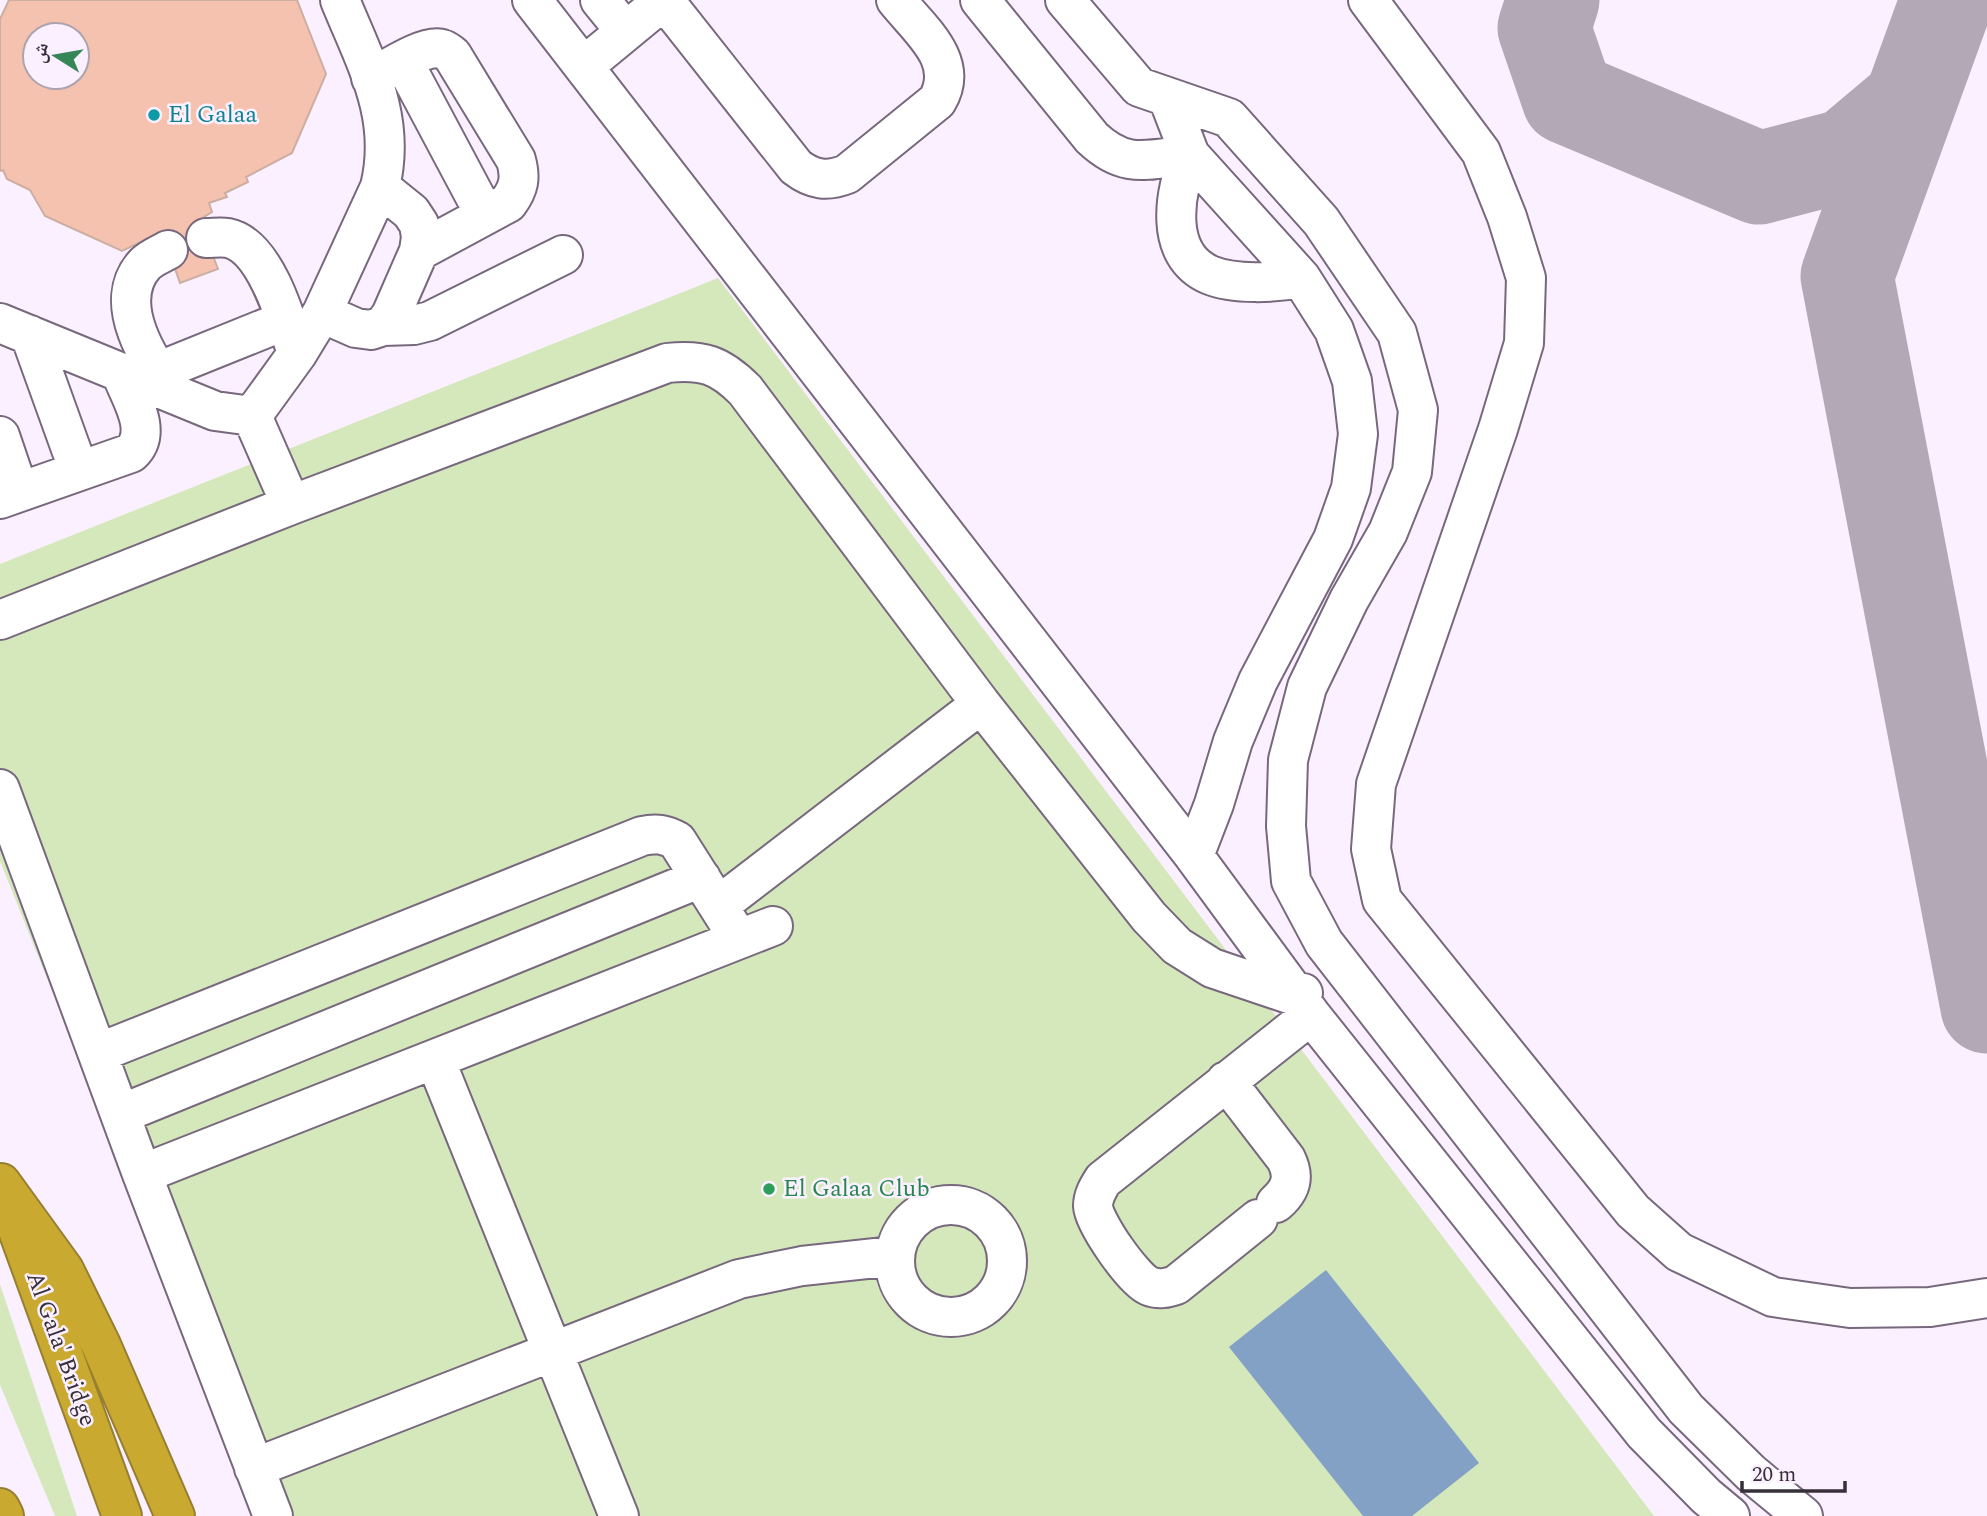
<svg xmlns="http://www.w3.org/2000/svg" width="1987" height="1516" viewBox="0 0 1987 1516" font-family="Spectral,'Noto Naskh Arabic',serif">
<rect width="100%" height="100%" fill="#fbf0ff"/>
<path fill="#d5e8bc" d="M718,278L1654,1516H262L0,861V564Z
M0,1284L77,1516H55L0,1385Z"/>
<path fill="#82a1c5" d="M1326,1270L1479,1463L1412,1516H1363L1229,1347Z"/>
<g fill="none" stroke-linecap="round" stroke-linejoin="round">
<path stroke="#b2a8b6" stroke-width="93" d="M1553,0L1544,28L1568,98L1759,178L1847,155L1910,102
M1947,0L1847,276L1987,1007"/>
</g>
<path fill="#f4c2af" stroke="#ccaea3" stroke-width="2" fill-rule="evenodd" d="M9,0H297L326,74L292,153L246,177L248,182L225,193L227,197L209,203L212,212L199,220L218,269L180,283L162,232L122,251L45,216L30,190L7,179L3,170L0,171V19ZM35,35H77V77H35Z"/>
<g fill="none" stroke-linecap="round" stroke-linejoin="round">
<g stroke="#77687d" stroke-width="42">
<path id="minor" d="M532,0L1194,856L1311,1015L1644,1433L1706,1496L1730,1516
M600,0L613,16
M664,0L796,167C813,180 827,182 847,174L937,101C961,61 920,30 896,0
M980,0L1092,138C1126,170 1147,159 1190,155C1174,192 1163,255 1210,275C1234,285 1276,283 1301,278
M1065,0L1139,87L1229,118L1321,221L1397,333L1418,410L1412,472L1388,532L1349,600L1307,687L1288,760L1286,826L1291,881L1324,943L1686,1409L1751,1473L1803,1516
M1368,0L1481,152L1507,217L1526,278L1524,343L1498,429L1376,784L1371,849L1382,900L1633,1211L1679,1252L1773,1297L1850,1308L1930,1307L1987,1298
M403,61L485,215
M584,66L664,0
M371,78C386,70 426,43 442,49C446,50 449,53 452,55L516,160C521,178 519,188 508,203L419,251
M1168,98L1190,155L1301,278L1334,330L1352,381L1358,434L1351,488L1333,539L1258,681L1233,741L1214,804L1194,856
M206,238C213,238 221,237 228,238C266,246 287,322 297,354
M168,250C161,254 151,258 145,264C110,302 149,362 174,394
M322,313L356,328L371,330L383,326L391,315L419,251L421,237L419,224L411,212L380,187
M0,323L215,411L252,416
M383,326L414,325L430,321L563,255
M30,335L79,471
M157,372L286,320
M252,416L297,354L322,313L380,187C397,117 366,64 340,0
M252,416L291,505
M0,436L19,492
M0,499L131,453C154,432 130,397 121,373
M0,620L291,505L667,363C703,359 720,365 745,390L981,704L1149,917L1177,946L1212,968L1298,997L1303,993
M0,789L142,1174L273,1516
M718,906L981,704
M98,1053L642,836C656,833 665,834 677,841L739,939
M435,1059L619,1516
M1226,1081L1286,1159C1295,1177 1291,1190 1276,1203
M121,1114L701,878
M142,1174L773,926
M895 1261a56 56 0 1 1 112 0a56 56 0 1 1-112 0Z
M1258,1219L1176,1285C1167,1288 1159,1290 1149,1286C1133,1279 1094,1223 1093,1206C1093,1196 1098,1188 1103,1180L1311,1015
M254,1468L739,1279L802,1266L894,1256"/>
</g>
<g stroke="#967f33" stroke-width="42">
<path id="highway" d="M1,1183L64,1270L101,1345L175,1516
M16,1225L122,1516
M0,1508L4,1516"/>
</g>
<use href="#minor" stroke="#fff" stroke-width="38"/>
<use href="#highway" stroke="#c9a92f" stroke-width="38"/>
</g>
<circle fill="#0f9aa8" stroke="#fbf0ff" stroke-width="2.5" cx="154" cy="115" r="7"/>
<circle fill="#2e9e5b" stroke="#fbf0ff" stroke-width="2.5" cx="769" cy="1189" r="7"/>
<g text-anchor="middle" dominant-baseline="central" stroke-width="5" stroke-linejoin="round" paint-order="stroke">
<g font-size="24" fill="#0d838f" stroke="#fbf0ff" text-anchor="start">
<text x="168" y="115">El Galaa</text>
</g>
<g font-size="24" fill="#27864d" stroke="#fbf0ff" text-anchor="start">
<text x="783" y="1189">El Galaa Club</text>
</g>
<g font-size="24" fill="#37303a" stroke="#fbf0ff">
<text transform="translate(61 1349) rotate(70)">Al Gala' Bridge</text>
</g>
</g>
<g transform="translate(56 56) rotate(281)"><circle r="33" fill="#fbf0ff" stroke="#ada3b0" stroke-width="2"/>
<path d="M0-5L12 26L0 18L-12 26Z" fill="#368657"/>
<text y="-10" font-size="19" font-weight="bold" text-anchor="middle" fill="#37303a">ش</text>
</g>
<path d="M1742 1481v10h103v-10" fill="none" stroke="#37303a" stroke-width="3.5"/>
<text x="1752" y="1481" font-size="21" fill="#37303a" stroke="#fbf0ff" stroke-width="5" paint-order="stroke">20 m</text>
</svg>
